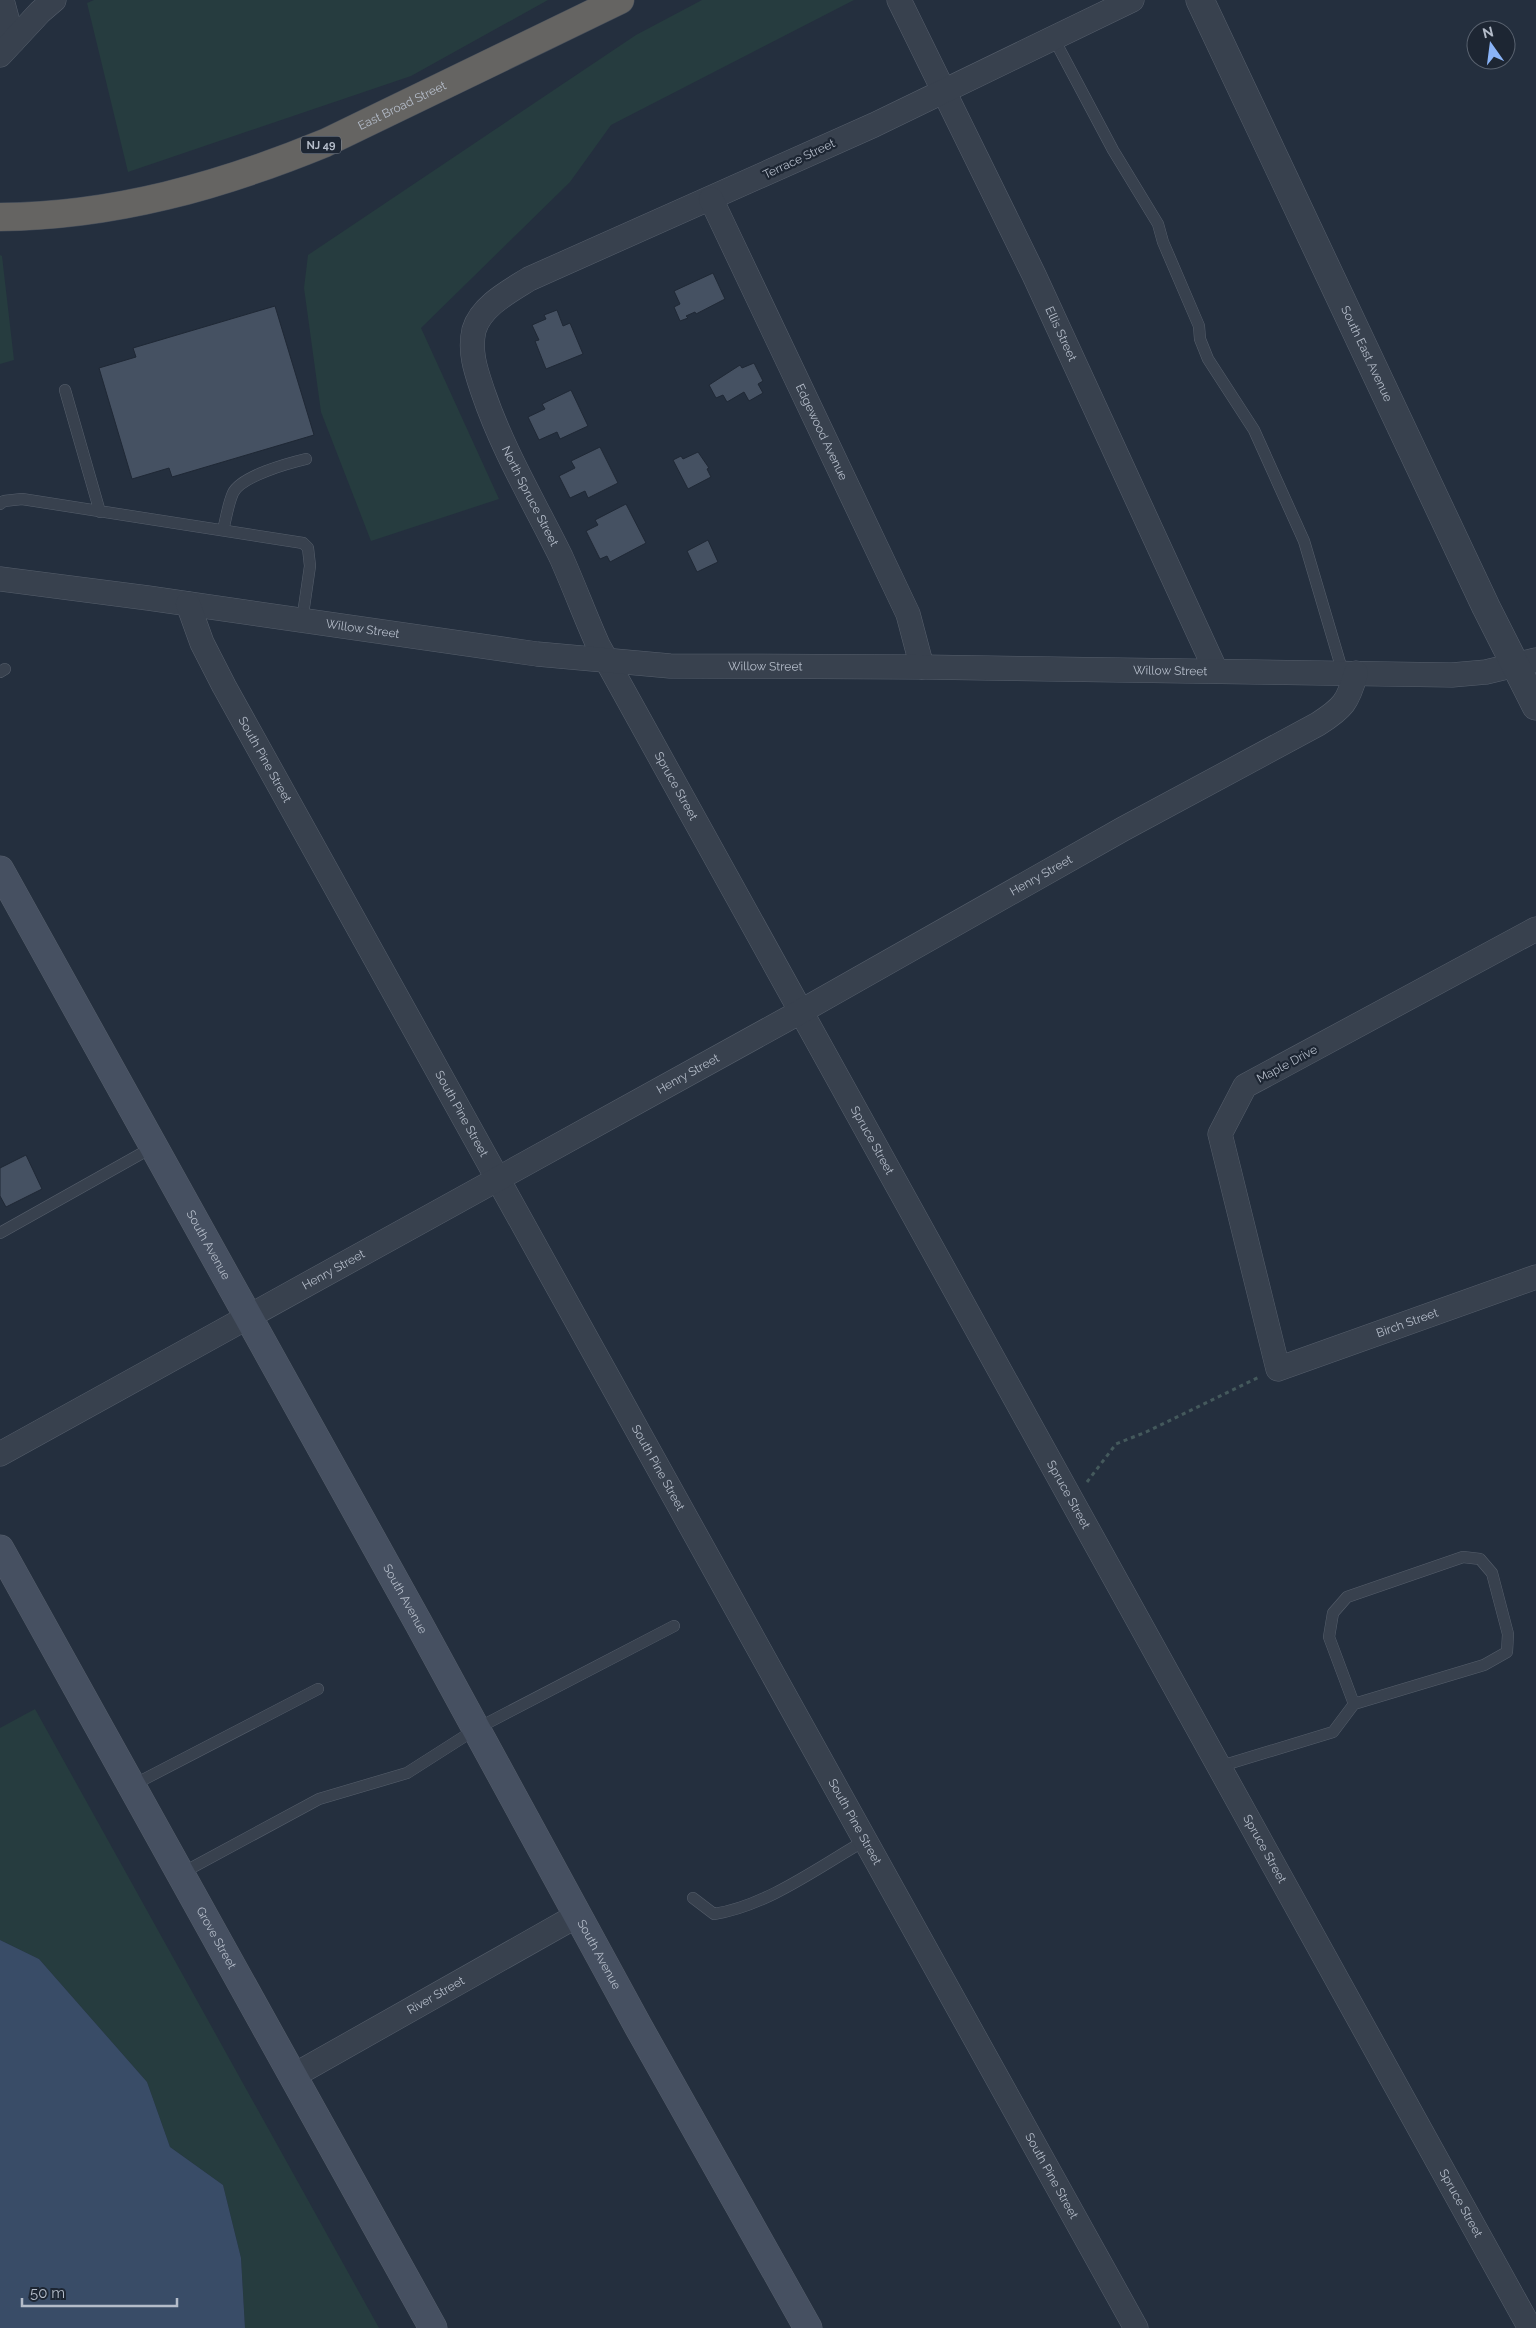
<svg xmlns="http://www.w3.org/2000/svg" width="1536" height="2328" viewBox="0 0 1536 2328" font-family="Raleway,sans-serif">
<rect width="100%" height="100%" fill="#242f3e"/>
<path fill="#263c3f" d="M94,0H548L411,76L128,172L87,3Z
M702,0H854L611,125L570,182L421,328L499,499L371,541L321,412L304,288L308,255L636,35Z
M0,255L2,256L14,360L0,364Z
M35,1709L379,2328H245L241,2258L223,2185L170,2147L147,2082L39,1959L0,1940V1728Z"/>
<path fill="#394c67" d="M0,1940L39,1959L147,2082L170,2147L223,2185L241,2258L245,2328H0Z"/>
<path fill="#455162" stroke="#1f2835" d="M713,273L725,299L696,314L695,312L686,316L688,318L680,321L674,307L680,304L674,291Z
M275,306L314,435L172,477L169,468L132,479L99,368L136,357L133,348Z
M557,310L563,326L570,323L583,354L546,369L535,341L539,340L532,325L546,319L544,315Z
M754,363L763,381L758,384L763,393L749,401L744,392L727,402L723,395L716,398L709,385L740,365L742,368Z
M571,390L588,426L560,439L557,432L539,440L528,417L545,409L542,404Z
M600,447L618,483L588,498L585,491L570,498L559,476L575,468L571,461Z
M698,452L709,468L707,469L711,477L688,489L673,460L681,456L683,459Z
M626,504L646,543L610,562L607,556L600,559L586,531L598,525L595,520Z
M708,540L718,562L697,572L687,551Z
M26,1155L42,1189L6,1207L0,1196V1168Z"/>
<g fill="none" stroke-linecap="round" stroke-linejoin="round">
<g stroke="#565f6c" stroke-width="12">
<path id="service" d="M1053,37L1113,150L1158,224L1163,242L1199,326L1200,339L1208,359L1254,430L1304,541L1343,673
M65,390L100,512
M0,504L4,501L22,499L303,543L308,548L310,566L302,621
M223,530C226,519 228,504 233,493C241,476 289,463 306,459
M0,672L5,669
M0,1233L153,1147
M1218,1767L1333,1732L1354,1704L1329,1637L1333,1613L1347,1597L1463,1557L1480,1559L1492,1573L1508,1634L1507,1652L1484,1665L1354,1704
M133,1785L318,1689
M182,1873L319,1799L407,1773L476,1729L674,1626
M693,1898L714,1914C767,1906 820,1866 866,1840"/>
</g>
<g stroke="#565f6c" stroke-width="25">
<g id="minor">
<path d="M2,0L13,41"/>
<path id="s1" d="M899,0L1034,275L1216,671"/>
<path id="s2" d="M1132,0L874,125L529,279C510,291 481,306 474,330C469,352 476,371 483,392C503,451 534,502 561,557C574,586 585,616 598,645L1530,2328"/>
<path d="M0,55L40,12L54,0"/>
<path id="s3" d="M711,199L908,614L922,667"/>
<path id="s4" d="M0,579L148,598L537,654L670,666L922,667L1452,675L1486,672L1536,660"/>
<path id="s5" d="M188,604L202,643L224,686L1136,2328"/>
<path id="s6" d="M1536,929L1245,1086L1220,1134L1278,1369L1536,1277"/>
<path id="s7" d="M0,1454L800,1012L1123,829L1318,724C1343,708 1348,702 1356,673"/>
<path id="s8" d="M293,2076L578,1915"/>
</g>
</g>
<g stroke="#565f6c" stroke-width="29">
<g id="tertiary">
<path id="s9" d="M1200,0L1486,607L1536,706"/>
</g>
</g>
<g stroke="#565f6c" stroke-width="29">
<g id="secondary">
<path id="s10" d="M0,870L419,1624L638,2026L808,2328"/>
<path id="s11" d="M0,1549L433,2328"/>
</g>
</g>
<g stroke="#434c59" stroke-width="29">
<g id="trunk">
<path id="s12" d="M0,217C114,216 220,186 325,143L620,0"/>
</g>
</g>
<path stroke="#44595c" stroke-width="3" stroke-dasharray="4 4" stroke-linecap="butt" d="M1087,1482L1116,1444L1146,1432L1259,1377"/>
<use href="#service" stroke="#38414e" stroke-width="11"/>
<use href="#minor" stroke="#38414e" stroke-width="24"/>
<use href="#tertiary" stroke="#38414e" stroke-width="28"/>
<use href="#secondary" stroke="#465061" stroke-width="28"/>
<use href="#trunk" stroke="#656462" stroke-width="28"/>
</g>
<g text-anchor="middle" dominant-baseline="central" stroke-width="4.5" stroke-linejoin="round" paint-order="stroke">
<rect fill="#1d2633" stroke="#878f9c" stroke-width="1" x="301" y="136.5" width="40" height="17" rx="4"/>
<g font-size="11" font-weight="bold" fill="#b4bcc9">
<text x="321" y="145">NJ 49</text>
</g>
<g font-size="12" fill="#b4bcc9" stroke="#1d2633">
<text stroke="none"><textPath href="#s12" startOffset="421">East Broad Street</textPath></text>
<text transform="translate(799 159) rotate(-25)">Terrace Street</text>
<text stroke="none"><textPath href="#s1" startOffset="371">Ellis Street</textPath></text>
<text stroke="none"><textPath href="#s9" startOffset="391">South East Avenue</textPath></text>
<text stroke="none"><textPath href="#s3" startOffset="258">Edgewood Avenue</textPath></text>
<text stroke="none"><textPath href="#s2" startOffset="919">North Spruce Street</textPath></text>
<text stroke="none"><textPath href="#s4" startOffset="366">Willow Street</textPath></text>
<text stroke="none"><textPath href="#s4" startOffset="771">Willow Street</textPath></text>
<text stroke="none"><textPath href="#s4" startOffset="1176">Willow Street</textPath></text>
<text stroke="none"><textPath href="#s5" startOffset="174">South Pine Street</textPath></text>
<text stroke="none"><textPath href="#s2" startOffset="1244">Spruce Street</textPath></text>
<text stroke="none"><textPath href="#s7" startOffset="1191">Henry Street</textPath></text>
<text transform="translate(1287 1064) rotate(-28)">Maple Drive</text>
<text stroke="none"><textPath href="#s7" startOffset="786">Henry Street</textPath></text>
<text stroke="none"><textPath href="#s5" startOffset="579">South Pine Street</textPath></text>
<text stroke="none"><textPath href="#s2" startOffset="1649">Spruce Street</textPath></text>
<text stroke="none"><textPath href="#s10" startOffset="429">South Avenue</textPath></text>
<text stroke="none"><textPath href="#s7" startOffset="381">Henry Street</textPath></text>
<text stroke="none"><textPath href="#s6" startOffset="764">Birch Street</textPath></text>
<text stroke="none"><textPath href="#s5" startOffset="984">South Pine Street</textPath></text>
<text stroke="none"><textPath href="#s2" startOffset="2054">Spruce Street</textPath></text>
<text stroke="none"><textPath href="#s10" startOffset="834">South Avenue</textPath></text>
<text stroke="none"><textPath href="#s5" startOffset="1389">South Pine Street</textPath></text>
<text stroke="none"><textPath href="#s2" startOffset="2459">Spruce Street</textPath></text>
<text stroke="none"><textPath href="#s11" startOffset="445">Grove Street</textPath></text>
<text stroke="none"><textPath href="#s10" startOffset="1239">South Avenue</textPath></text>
<text stroke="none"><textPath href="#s8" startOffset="164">River Street</textPath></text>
<text stroke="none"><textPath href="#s5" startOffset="1794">South Pine Street</textPath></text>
<text stroke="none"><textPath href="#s2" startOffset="2864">Spruce Street</textPath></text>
</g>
</g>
<g transform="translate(1491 45) rotate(346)"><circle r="24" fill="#1d2633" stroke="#59626f"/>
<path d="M0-4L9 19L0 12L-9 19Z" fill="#8ab4f8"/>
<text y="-8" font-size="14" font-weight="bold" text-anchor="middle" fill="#b4bcc9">N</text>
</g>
<path d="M22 2298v8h155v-8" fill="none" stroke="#b4bcc9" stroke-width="2.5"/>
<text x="30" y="2298" font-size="15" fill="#b4bcc9" stroke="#1d2633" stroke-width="4" paint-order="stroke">50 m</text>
</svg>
